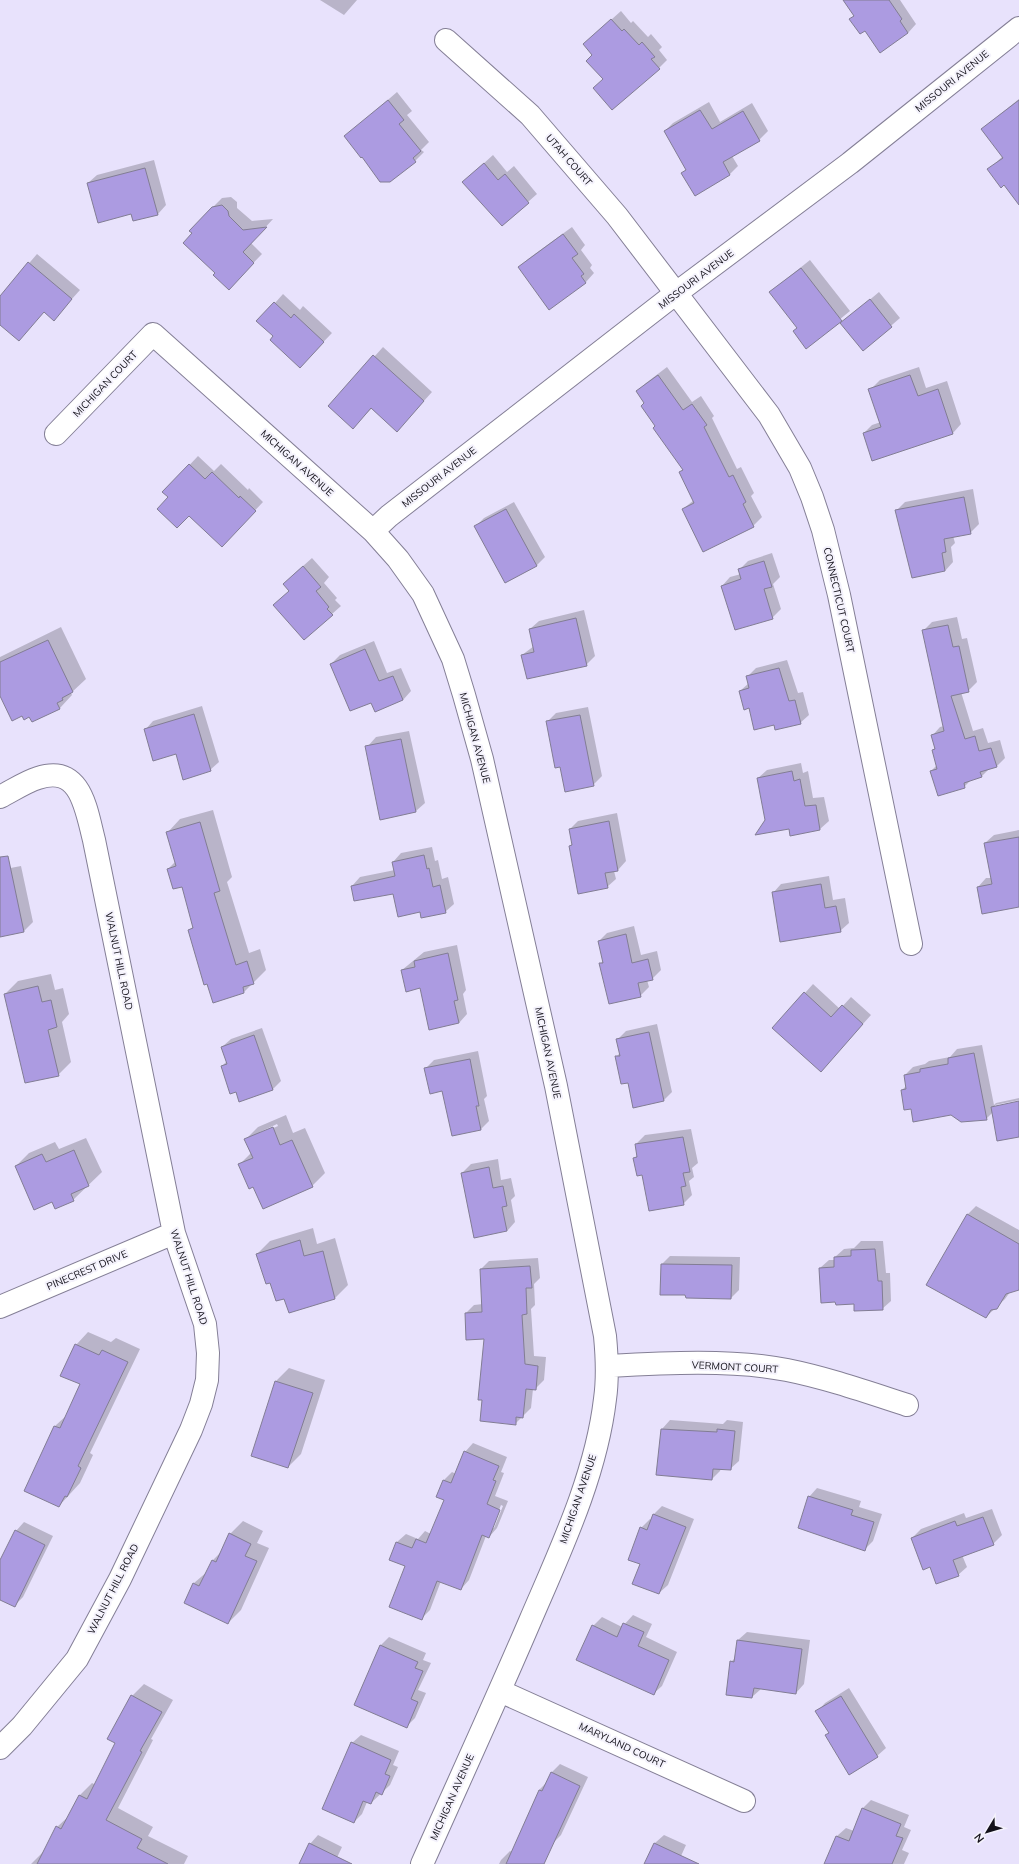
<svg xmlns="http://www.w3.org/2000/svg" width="1019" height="1864" viewBox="0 0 1019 1864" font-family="Mulish,sans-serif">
<rect width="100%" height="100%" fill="#e8e2fc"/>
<path fill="#0003" fill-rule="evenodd" d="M320,0H357L344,15Z
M844,0H900L916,24L908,33L865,30L851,19L854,16Z
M621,11L631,23L633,21L648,37L651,34L662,47L659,50L667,60L659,68L604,79L593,55L584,44Z
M397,92L412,111L407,115L429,142L421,150L424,152L415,161L363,156L345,137Z
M1019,99V194L989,169L1003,156L982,129Z
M709,102L720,122L752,103L768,131L759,140L732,156L738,166L730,174L695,195L683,173L687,169L665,131L673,123Z
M493,155L507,172L514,166L537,194L502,225L472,174Z
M154,160L166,205L158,214L132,213L88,183L97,175Z
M231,197L237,202V208L252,221L273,219L251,243L262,254L229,288L216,273L213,207L222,198Z
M572,227L585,245L581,250L592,265L590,268L594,273L586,282L549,308L519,267L528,259Z
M37,254L80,290L54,319L44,311L0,323V297Z
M810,260L850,311L806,347L794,331L798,327L770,292Z
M879,292L900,318L863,350L842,323Z
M283,294L300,310L303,306L332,333L308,358L274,336L275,303Z
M383,347L432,392L405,422L372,408L353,427L330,406Z
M667,367L692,402L701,396L714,416L712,418L737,469L741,467L754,493L751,496L762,517L753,526L683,509L694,500L680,472L684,469L656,426L645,403L637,391L646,383Z
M919,367L926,388L947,381L961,424L953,433L873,459L864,433L872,425L881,422L872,388L880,380Z
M198,456L214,471L221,464L248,490L249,488L263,502L230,537L164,492Z
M973,489L979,524L970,533L953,536L955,543L951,547L953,562L945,571L896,511L905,502Z
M514,502L545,557L536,566L475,527L484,518Z
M772,553L780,577L773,584L781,609L772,618L722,586L730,577L741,574L739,570L748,561Z
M312,558L329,577L324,583L337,598L335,600L341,606L304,639L290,590L293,575Z
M584,610L595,656L586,665L522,655L534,646L530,629L539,621Z
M957,617L962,639L967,638L977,682L968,691L961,692L973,731L983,728L988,743L1000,740L1005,758L997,766L990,768L981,777L972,779L964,787L931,771L937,765L933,750L935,748L932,736L940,727L944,726L923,631L932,622Z
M61,627L86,679L71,693L72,695L60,708L22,715L0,693V657Z
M374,641L387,673L401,668L411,691L403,700L372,701L331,664L340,655Z
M787,660L798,693L803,692L809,715L800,723L775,724L750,707L740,691L749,683L747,677L756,668Z
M202,706L219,762L210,770L177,753L145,730L153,721Z
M588,707L602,776L593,785L561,766L547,722L556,713Z
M409,731L425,803L416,811L381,819L368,746L376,737Z
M801,763L803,773L808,771L813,798L824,797L829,821L820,829L791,835L790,827L766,820L758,778L767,770Z
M213,810L232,877L227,882L249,953L260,949L266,970L244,992L189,930L194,926L182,886L168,869L176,861L168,832L180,819Z
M617,813L626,861L618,870L614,871L616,879L607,887L570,846L573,843L570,829L578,821Z
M1019,830V906L978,887L986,878H991L985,843L994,835Z
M432,847L435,861L438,860L442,879L448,877L454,904L445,912L420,911L394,893L352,886L360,877L395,870L393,862L401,853Z
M21,866L33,922L24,931L0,936V870Z
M829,876L833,900L845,898L849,923L840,931L773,893L781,884Z
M634,926L641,955L657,951L661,970L652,979L647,980L649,987L640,996L600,964L603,961L599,941L607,933Z
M457,945L466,990L463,994L467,1014L459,1023L402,970L424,952Z
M51,974L55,990L63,988L69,1014L62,1022L71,1062L58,1075L5,994L18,981Z
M813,984L840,1009L851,997L871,1015L829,1062L805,993Z
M657,1024L672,1092L664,1100L634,1106L629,1082L616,1057L620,1053L617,1040L626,1031Z
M262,1028L281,1081L273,1089L237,1090L222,1066L227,1061L222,1047L231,1039Z
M982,1045L994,1105L996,1103L1019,1098V1100L995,1105V1107L1019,1102V1136L993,1112L986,1119L912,1108L902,1090L907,1085L905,1075L913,1067L925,1064L929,1061L950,1057L957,1049Z
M478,1051L487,1096L484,1099L489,1121L480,1130L425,1069L434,1060Z
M286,1115L293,1133L305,1128L325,1173L312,1186H254L240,1164L251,1153L246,1139L258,1127ZM277,1124L278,1126L260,1134V1132Z
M691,1129L698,1163L692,1168L694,1177L689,1181L692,1195L683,1204L643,1174L635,1158L638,1154L636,1144L645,1135Z
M86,1138L102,1172L73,1200L53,1201L16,1166L29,1153L55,1142L59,1149Z
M498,1159L501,1180L511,1178L515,1196L511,1200L515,1222L507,1231L462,1173L471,1164Z
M976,1206L1019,1230V1289L1010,1292L1005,1299L986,1317L967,1215Z
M313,1228L317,1244L335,1238L348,1285L335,1298L290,1312L285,1298L257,1254L270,1241Z
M861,1241H883L886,1273H890L891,1301L882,1309L855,1303L820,1268L829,1260H835V1257L844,1249L854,1248Z
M670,1256L740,1257L739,1290L731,1298L662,1264Z
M538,1258L540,1278L534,1284L535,1305L531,1309L534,1356L546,1357L544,1380L535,1389H533L531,1408L515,1424L485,1338L466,1313L474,1305L483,1304L481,1269L489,1261Z
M88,1332L111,1342L116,1338L140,1349L90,1453L93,1455L80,1483L59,1506L55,1426L67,1415L81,1384L76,1345Z
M289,1368L325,1380L301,1454L288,1467L252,1455L276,1381Z
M670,1420L723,1424L727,1420L743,1422L739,1461L730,1469L721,1468L720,1471L712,1479L662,1429Z
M473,1443L507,1457L501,1472L504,1473L495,1496L508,1501L497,1528L489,1537L486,1536L469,1580L461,1589L441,1581L430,1610L421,1619L406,1565L391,1559L397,1542L406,1534L418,1539L425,1531L431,1534L445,1499L444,1480L452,1472L456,1474L465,1452ZM501,1505L503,1506L494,1528H492Z
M817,1488L861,1501L859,1507L882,1514L873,1541L864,1550L809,1497Z
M662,1506L694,1519L668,1585L659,1593L641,1564V1528L650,1519L651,1520L654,1514Z
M992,1509L1002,1535L993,1544L962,1555L967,1567L958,1575L912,1538L921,1529L964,1513L966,1518Z
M243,1521L263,1531L257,1543L269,1548L241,1610L228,1623L194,1583L208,1571L212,1561L222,1551L230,1534Z
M24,1522L53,1536L23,1597L14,1606L0,1598V1562L16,1531Z
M633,1615L652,1624L646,1637L677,1652L662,1686L653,1694L593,1626L602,1617L622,1627Z
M747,1632L810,1640L804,1684L796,1693L761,1689L752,1697L731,1662L736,1657L738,1640Z
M389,1637L426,1653L423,1660L431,1663L418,1690L426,1693L415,1718L406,1727L381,1645Z
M144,1684L173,1700L151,1739L153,1740L118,1808L153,1827L148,1836L188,1856L184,1864H31L43,1852L57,1827L70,1815L80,1795L92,1783L96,1785L116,1743L132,1696Z
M849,1688L886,1748L877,1756L826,1736L829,1732L817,1712L825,1703Z
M361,1735L399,1751L393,1765L398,1767L390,1785L371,1803L367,1802L362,1814L354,1822L352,1743Z
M560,1764L588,1777L561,1835L532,1864H499L501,1860L510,1851L512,1852L539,1790L547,1782L551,1773Z
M871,1800L909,1815L904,1827L911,1830L902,1850L909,1853L904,1864H826L837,1836L846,1828L854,1831L863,1808Z
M318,1835L342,1847L334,1864H300L310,1844Z
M664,1835L686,1845L681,1856L698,1864H646L655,1843Z"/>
<path fill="#ac9be1" stroke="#827d94" d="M843,0H889L902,19L900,21L908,33L880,53L865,31L860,34L849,19L854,16Z
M611,19L622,31L624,29L639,45L642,42L655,57L651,59L660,69L612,110L593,88L603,79L586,61L592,55L583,44Z
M388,100L404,120L399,124L421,151L413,158L416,162L390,182H380L362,157L361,158L344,136Z
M1019,100V205L1004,185L1001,188L987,169L1003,158L981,129Z
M700,110L712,129L743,111L760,141L723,162L730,175L695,196L681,173L686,170L664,131Z
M484,163L498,180L505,174L529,203L502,226L462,182Z
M145,168L158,215L133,221L131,214L98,223L87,183Z
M222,205L228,211L229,216L243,230L267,227L243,252L254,263L229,290L213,275L215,273L183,243L192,233L189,231L212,207Z
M563,234L578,254L572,258L584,274L581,276L586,283L549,310L518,267Z
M28,262L72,299L54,321L44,312L19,341L0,325V296Z
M801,268L842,321L806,349L793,331L797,328L769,292Z
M870,299L892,327L863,351L840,323Z
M274,302L291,318L294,314L324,342L300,368L270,340L273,336L256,321Z
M373,355L424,401L397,432L371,408L353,429L328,406Z
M658,375L683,410L692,404L707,425L704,427L729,477L733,475L746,502L743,504L754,527L703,552L682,509L694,503L679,472L683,470L653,428L655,426L641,406L644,403L636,391Z
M910,375L918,396L938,389L953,434L872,461L863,433L881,427L868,389Z
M189,464L205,479L212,472L239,498L240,496L256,511L222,547L189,516L177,528L157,509L168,497L162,492Z
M964,497L971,534L944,539L946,552L942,553L945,571L912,578L895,510Z
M506,509L537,566L505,583L474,526Z
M764,561L772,587L764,589L773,619L735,630L721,586L741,579L738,569Z
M303,566L321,587L316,591L329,607L327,609L333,615L304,640L273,605L289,591L283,584Z
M576,618L587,666L527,679L521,655L534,652L529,629Z
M948,625L953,647L959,646L969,692L951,696L965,739L975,736L979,751L991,748L997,767L980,772L982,777L964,783L965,788L938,796L930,771L937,769L932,750L935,749L931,735L944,731L922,630Z
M48,640L73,692L62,698L63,700L57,703L60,709L32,722L29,717L24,720L22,716L12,721L0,696V662Z
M365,649L379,681L393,676L403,700L375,712L371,703L350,711L330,664Z
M779,668L789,701L795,700L801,724L775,730L774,725L754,730L749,708L744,710L739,691L749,688L746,676Z
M194,714L211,771L183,780L176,754L153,761L144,729Z
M580,715L594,786L565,792L560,767L555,768L546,721Z
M401,739L416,812L380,820L365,746Z
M792,771L794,781L800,779L805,806L816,805L820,830L790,836L789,829L755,835L765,820L757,778Z
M609,821L618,871L605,873L608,888L578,894L569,846L572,845L569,829Z
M200,822L220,891L214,893L236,965L247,961L254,984L243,987L244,993L213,1003L207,984L204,985L188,930L193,928L182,887L173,889L167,869L176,866L166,832Z
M1019,837V907L982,914L977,887L992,884L984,843Z
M424,855L427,869L429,868L433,887L440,885L446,913L421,918L420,912L398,917L393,894L354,901L351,886L395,876L392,862Z
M8,856L24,932L0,937V857Z
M821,884L825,908L836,906L841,932L780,942L772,892Z
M626,934L632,963L648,959L653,980L638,983L641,997L609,1004L599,963H603L598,941Z
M448,953L458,1000L454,1001L459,1023L429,1030L420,988L406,992L401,970L415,967L414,961Z
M38,986L42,1002L51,1000L57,1027L48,1030L59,1076L25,1083L4,994Z
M804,992L831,1017L842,1005L863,1024L821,1072L772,1028Z
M649,1032L664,1101L633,1108L628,1083L621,1084L615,1056H620L616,1039Z
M254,1035L273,1090L239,1102L236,1092L230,1094L221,1066L227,1064L221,1047Z
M974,1053L987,1120L961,1122L951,1115L913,1122L911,1109L904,1110L901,1090L906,1089L904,1075L920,1072V1069L948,1064V1058Z
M470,1059L479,1106H476L481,1130L452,1136L442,1091L430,1094L424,1068Z
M1019,1101V1137L997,1141L991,1107Z
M273,1127L280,1145L292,1140L313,1187L263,1209L253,1187L249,1189L238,1164L253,1158L244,1139Z
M683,1137L690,1172L683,1173L686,1186L681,1187L684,1205L649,1211L642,1175L637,1176L633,1158L637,1157L635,1144Z
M74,1150L89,1186L71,1194L74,1201L55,1209L52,1202L34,1210L15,1166L42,1154L46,1162Z
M489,1167L493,1188L503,1186L507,1206L502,1207L507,1231L474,1238L461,1173Z
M967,1214L1019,1244V1290L1006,1294L997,1309L991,1310L986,1318L926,1285Z
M300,1240L304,1256L323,1251L335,1299L289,1313L284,1299L276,1301L270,1283L266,1284L256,1254Z
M875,1249L878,1281H882L883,1310L854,1311V1304L836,1305L835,1302L821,1303L819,1268L834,1267V1257L851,1256V1250Z
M661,1264L732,1265L731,1299L686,1298L685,1295H660Z
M530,1266L532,1288H526L527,1314L522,1315L525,1364L538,1366L536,1390L526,1389L523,1418L516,1417V1425L480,1421L482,1400H478L484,1339L466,1340L465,1313L482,1312L480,1269Z
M75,1344L99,1355L102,1350L128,1362L78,1466L81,1468L67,1497L65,1496L59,1507L24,1491L54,1426L60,1428L80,1384L60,1376Z
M275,1381L313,1393L288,1468L251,1456Z
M661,1429L717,1432V1429L735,1431L731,1470L713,1469L712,1480L656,1475Z
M464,1451L499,1466L493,1480L496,1481L487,1504L500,1510L489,1538L482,1535L461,1590L437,1581L422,1620L389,1607L405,1566L389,1560L396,1542L412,1548L416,1539L426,1543L444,1500L436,1497L443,1480L451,1483Z
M808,1496L853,1510L851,1515L874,1522L865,1551L798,1528Z
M653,1514L686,1527L659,1594L632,1584L640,1564L628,1560L640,1527L647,1530Z
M983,1517L994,1545L953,1560L959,1576L936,1584L930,1567L923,1570L911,1538L955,1521L957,1526Z
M15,1530L45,1545L15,1607L0,1600V1560Z
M229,1533L251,1544L245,1556L257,1561L228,1624L184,1603L193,1583L199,1586L212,1560L216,1562Z
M623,1623L644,1632L638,1646L669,1660L654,1695L576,1660L592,1625L617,1637Z
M737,1640L802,1649L796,1694L754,1688L752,1698L726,1695L730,1661L734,1662Z
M380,1645L418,1662L415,1668L423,1671L411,1699L418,1702L407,1728L354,1705Z
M131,1695L162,1712L140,1751L142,1752L106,1820L142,1839L137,1848L168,1864H37L56,1826L61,1829L79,1795L87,1799L115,1743L107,1739Z
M841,1696L878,1757L849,1775L825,1735L829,1733L815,1711Z
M351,1742L391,1760L385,1774L390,1776L382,1795L376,1792L371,1804L363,1801L354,1823L322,1809Z
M551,1772L580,1786L544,1864H506L539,1790L542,1791Z
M862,1808L901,1824L896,1836L903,1838L892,1864H824L836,1836L849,1841Z
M309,1843L352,1864H299Z
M654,1843L699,1864H644Z"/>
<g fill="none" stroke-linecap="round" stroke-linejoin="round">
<g stroke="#847f96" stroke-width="24">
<path id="minor" d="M446,40L530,115L617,216L769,415L800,468L812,497L823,530L839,595L911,944
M56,434L153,334L373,531L398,559L423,594L453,659L464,695L482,759L556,1086L605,1336C607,1357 608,1378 605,1399C596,1476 560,1551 530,1621C495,1703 458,1783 422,1864
M373,531L389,516L675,294L850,163L1019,28
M0,797C12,791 25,782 38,778C81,764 86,809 94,840L174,1233L205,1324L208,1353L207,1380L201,1404L191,1430L120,1579L77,1659L22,1726L0,1748
M0,1307L174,1233
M607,1366C662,1363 733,1359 787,1370C827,1378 867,1392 907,1405
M500,1691L744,1801"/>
</g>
<use href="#minor" stroke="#fff" stroke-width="22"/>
</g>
<g text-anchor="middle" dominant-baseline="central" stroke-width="4" stroke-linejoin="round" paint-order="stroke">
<g font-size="10" fill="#13111a" stroke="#f4f2fc">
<text transform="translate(952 81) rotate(-39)">MISSOURI AVENUE</text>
<text transform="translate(569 160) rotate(49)">UTAH COURT</text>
<text transform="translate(696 279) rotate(-37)">MISSOURI AVENUE</text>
<text transform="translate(105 384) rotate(-46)">MICHIGAN COURT</text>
<text transform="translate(297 463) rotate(42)">MICHIGAN AVENUE</text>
<text transform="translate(439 477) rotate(-38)">MISSOURI AVENUE</text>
<text transform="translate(839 600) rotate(77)">CONNECTICUT COURT</text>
<text transform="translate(475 738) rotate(75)">MICHIGAN AVENUE</text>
<text transform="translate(119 961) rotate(78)">WALNUT HILL ROAD</text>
<text transform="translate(548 1053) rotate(78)">MICHIGAN AVENUE</text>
<text transform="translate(87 1270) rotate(-23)">PINECREST DRIVE</text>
<text transform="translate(189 1277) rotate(72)">WALNUT HILL ROAD</text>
<text transform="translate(735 1367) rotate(3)">VERMONT COURT</text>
<text transform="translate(578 1499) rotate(-71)">MICHIGAN AVENUE</text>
<text transform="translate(113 1589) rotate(-63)">WALNUT HILL ROAD</text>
<text transform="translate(622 1745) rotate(25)">MARYLAND COURT</text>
<text transform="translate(452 1797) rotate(-66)">MICHIGAN AVENUE</text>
</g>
</g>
<g transform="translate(987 1832) rotate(232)" stroke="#f4f2fc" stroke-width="3" paint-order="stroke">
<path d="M0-3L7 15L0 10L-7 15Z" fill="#13111a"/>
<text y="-6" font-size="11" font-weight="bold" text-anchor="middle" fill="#13111a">N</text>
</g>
</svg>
